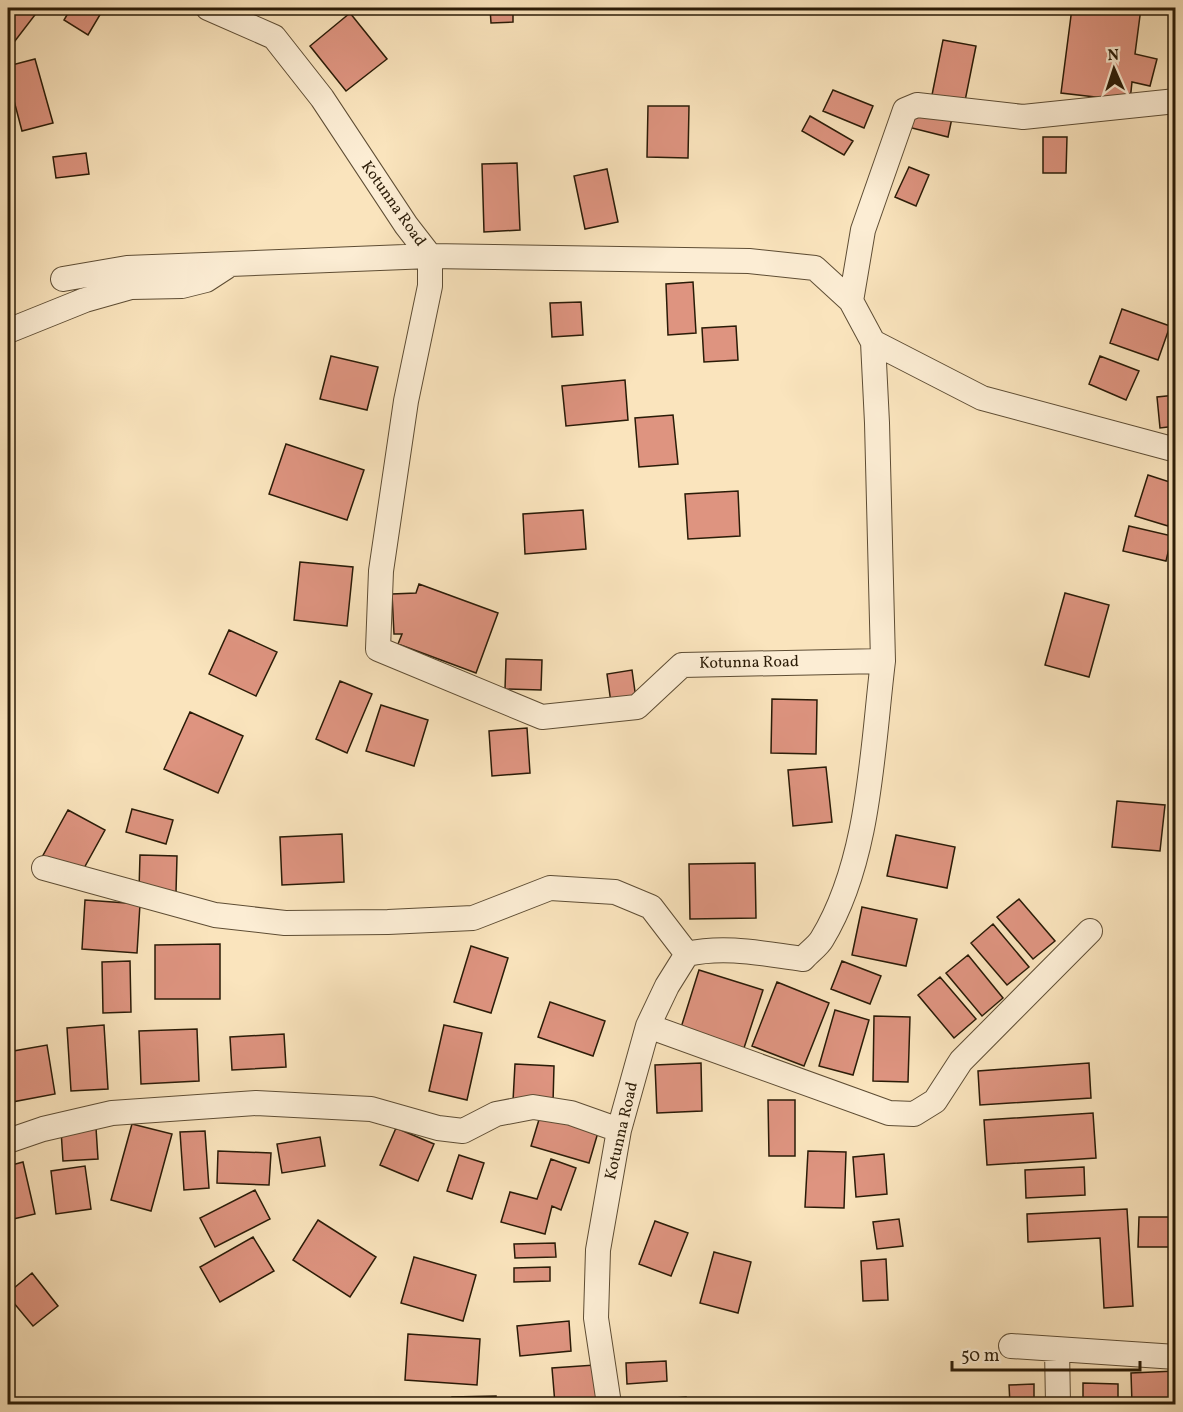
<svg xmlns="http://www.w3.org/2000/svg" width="1183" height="1412" viewBox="0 0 1183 1412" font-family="Vollkorn,serif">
<rect width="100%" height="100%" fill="#fae4bd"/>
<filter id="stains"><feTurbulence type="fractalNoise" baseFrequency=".00333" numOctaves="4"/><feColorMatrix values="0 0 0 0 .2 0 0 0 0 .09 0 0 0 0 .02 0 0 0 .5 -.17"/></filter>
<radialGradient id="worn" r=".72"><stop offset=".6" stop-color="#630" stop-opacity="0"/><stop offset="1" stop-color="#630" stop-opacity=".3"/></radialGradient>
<path fill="#de9480" stroke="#2a1b07" stroke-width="1.5" d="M8,8H34L38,11L8,50Z
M71,8H104L88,35L64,20Z
M490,8H513V22L491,23Z
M1072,8H1141L1135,54L1157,59L1150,86L1132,82L1130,101L1061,93Z
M350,13L387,59L346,91L310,46Z
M943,40L976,46L964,106L931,100Z
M35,59L53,123L22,131L8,78V66Z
M833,90L873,106L864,128L823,111Z
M648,106H689L688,158L647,157Z
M913,109L952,118L948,137L908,127Z
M810,116L853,141L844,155L802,131Z
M1043,137H1067L1066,173H1043Z
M86,153L89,174L56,178L53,157Z
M517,163L520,230L484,232L482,164Z
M909,167L929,175L916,206L895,197Z
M607,169L618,222L585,229L574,176Z
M693,282L696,333L668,335L666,284Z
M581,302L583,335L552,337L550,303Z
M1122,309L1170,326L1158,360L1110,343Z
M736,326L738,360L704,362L702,328Z
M331,356L378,367L367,410L320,399Z
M1100,356L1139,371L1126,400L1089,384Z
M625,380L628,420L566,426L562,386Z
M1176,395V426L1160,428L1157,397Z
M673,415L678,464L639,467L635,418Z
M286,444L364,470L347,520L269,494Z
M1148,475L1176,484V503L1168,526L1135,516Z
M738,491L740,536L688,539L685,494Z
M583,510L586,549L525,554L523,514Z
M1129,526L1172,536L1166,561L1123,551Z
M300,562L353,567L347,626L294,620Z
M419,584L498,613L476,673L398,644L402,634H394L392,594L416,593Z
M1065,593L1109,605L1089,677L1045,665Z
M229,630L277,652L256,696L209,674Z
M506,659L542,660L541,690L505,689Z
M632,670L636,699L611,703L607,674Z
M340,681L372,694L347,753L316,739Z
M772,699L817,700L816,754L771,753Z
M381,705L428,720L414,766L366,751Z
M190,712L243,736L218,793L164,769Z
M527,728L530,773L492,776L489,731Z
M826,767L832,822L793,826L788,770Z
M1117,801L1165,805L1160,851L1112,847Z
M132,809L173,820L166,844L126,832Z
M68,810L105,830L78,879L41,859Z
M342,834L344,882L282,885L280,837Z
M896,835L955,847L947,888L887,876Z
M140,855L177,856L176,892L139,890Z
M755,863L756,918L690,919L689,864Z
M1019,899L1055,941L1033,959L997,917Z
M85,900L140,904L137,953L82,949Z
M862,907L917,919L906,966L852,955Z
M993,924L1029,967L1007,985L971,943Z
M220,944V999H155V945Z
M471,946L508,958L491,1013L454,1002Z
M968,955L1003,998L982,1016L946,973Z
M130,961L131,1012L103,1013L102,962Z
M842,961L881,976L870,1004L831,989Z
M699,970L763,990L742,1054L679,1034Z
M940,977L976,1019L954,1038L918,995Z
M777,982L829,1003L804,1066L752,1046Z
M550,1002L605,1021L593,1056L538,1037Z
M835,1010L869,1020L853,1075L819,1066Z
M874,1016L910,1017L908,1082L873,1081Z
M104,1025L108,1089L71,1091L67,1028Z
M444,1025L482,1033L467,1100L429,1091Z
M197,1029L199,1081L141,1084L139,1031Z
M284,1034L286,1067L232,1070L230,1037Z
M47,1045L55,1094L12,1102L8,1078V1052Z
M701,1063L702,1111L657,1113L655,1065Z
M1089,1063L1091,1098L980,1105L978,1071Z
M515,1064L554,1066L553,1103L513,1101Z
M768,1100H795V1156H769Z
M541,1113L599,1129L589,1163L531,1146Z
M1093,1113L1096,1158L987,1165L984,1120Z
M132,1124L172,1134L151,1211L111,1200Z
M96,1128L98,1159L63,1161L61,1130Z
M396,1128L434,1144L418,1181L380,1165Z
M205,1131L209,1188L184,1190L180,1132Z
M320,1137L325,1166L282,1173L277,1144Z
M218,1151L271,1153L269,1185L217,1183Z
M808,1151L846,1152L844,1208L805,1207Z
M884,1154L887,1194L856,1197L853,1157Z
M459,1155L484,1163L472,1199L447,1191Z
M551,1159L576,1168L561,1210L552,1206L545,1234L501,1222L510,1192L537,1199Z
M23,1162L35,1214L9,1220L8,1166Z
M85,1166L91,1209L56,1214L51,1171Z
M1084,1167L1085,1195L1026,1198L1025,1170Z
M255,1190L270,1219L215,1247L200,1218Z
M1127,1209L1133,1306L1104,1308L1100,1238L1028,1242L1027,1214Z
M1139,1217H1176V1247H1138Z
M899,1219L903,1246L877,1249L873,1222Z
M318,1220L376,1257L350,1297L293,1260Z
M655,1221L688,1233L671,1276L639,1264Z
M253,1237L274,1271L220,1302L200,1267Z
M555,1243L556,1257L515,1258L514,1244Z
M714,1252L751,1262L738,1313L700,1303Z
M414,1257L476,1275L463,1321L401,1303Z
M886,1259L888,1300L863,1301L861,1261Z
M550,1267V1281L514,1282V1268Z
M32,1273L58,1306L33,1326L8,1296V1293Z
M569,1321L571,1351L520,1356L517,1326Z
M408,1334L480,1339L477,1385L405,1380Z
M666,1361L667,1381L627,1384L626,1363Z
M595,1365L597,1404H555L552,1368Z
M1176,1371V1404H1132L1131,1373Z
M1083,1383L1118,1384V1404H1083Z
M1034,1384V1404H1010L1009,1385Z
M496,1396V1404H452V1397Z
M686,1397V1404H640V1401Z"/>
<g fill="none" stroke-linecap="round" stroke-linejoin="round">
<g stroke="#5e4d34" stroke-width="26">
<path id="street" d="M208,8L274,37L322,98L406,225L430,256V286L406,401L381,571L378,649L542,717L637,707L682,665L883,661C872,751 870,860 822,939C818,946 809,952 803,959C764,954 726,945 687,954L667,986L648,1026L619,1130L598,1250L596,1318L609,1404
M63,279L127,268L430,256L749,261L815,268L851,301L863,230L905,110L917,105L1023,117L1176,101
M851,301L873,342L877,423L883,661
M8,331L85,300L131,287L182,286L206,280L226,267
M873,342L982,398L1176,450
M44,868L215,915L285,923L388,922L473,918L550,888L615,892L651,907L687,954
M648,1026L889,1113L914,1114L935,1101L961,1061L1090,931
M8,1141L43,1129L112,1113L256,1103L371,1109L438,1128L463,1131L496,1114L533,1107L571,1113L619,1130
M1011,1346L1176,1357
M1057,1349L1058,1404"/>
</g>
<use href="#street" stroke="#fcedd4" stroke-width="24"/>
</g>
<g text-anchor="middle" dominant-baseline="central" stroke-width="4.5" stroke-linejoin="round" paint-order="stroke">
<g font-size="16" fill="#2a1b07" stroke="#fcedd4">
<text transform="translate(393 204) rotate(55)">Kotunna Road</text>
<text transform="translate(749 663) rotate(-1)">Kotunna Road</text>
<text transform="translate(622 1131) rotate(-77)">Kotunna Road</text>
</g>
</g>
<rect width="1183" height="1412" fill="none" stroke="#fae4bd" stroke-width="30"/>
<rect x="9" y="9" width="1165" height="1394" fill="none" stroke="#2a1b07" stroke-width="3"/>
<rect x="15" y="15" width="1153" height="1382" fill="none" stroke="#2a1b07" stroke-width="1.5"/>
<g transform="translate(1114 69) rotate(357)" stroke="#fcedd4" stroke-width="4.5" paint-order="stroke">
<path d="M0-4.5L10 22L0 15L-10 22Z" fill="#2a1b07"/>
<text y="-9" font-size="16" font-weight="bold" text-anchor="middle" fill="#2a1b07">N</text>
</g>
<path d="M952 1361v9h188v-9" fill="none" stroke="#2a1b07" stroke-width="3"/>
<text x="961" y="1361" font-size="18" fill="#2a1b07" stroke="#fcedd4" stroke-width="4.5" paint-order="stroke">50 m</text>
<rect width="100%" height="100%" filter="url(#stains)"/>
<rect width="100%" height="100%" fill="url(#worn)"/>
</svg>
